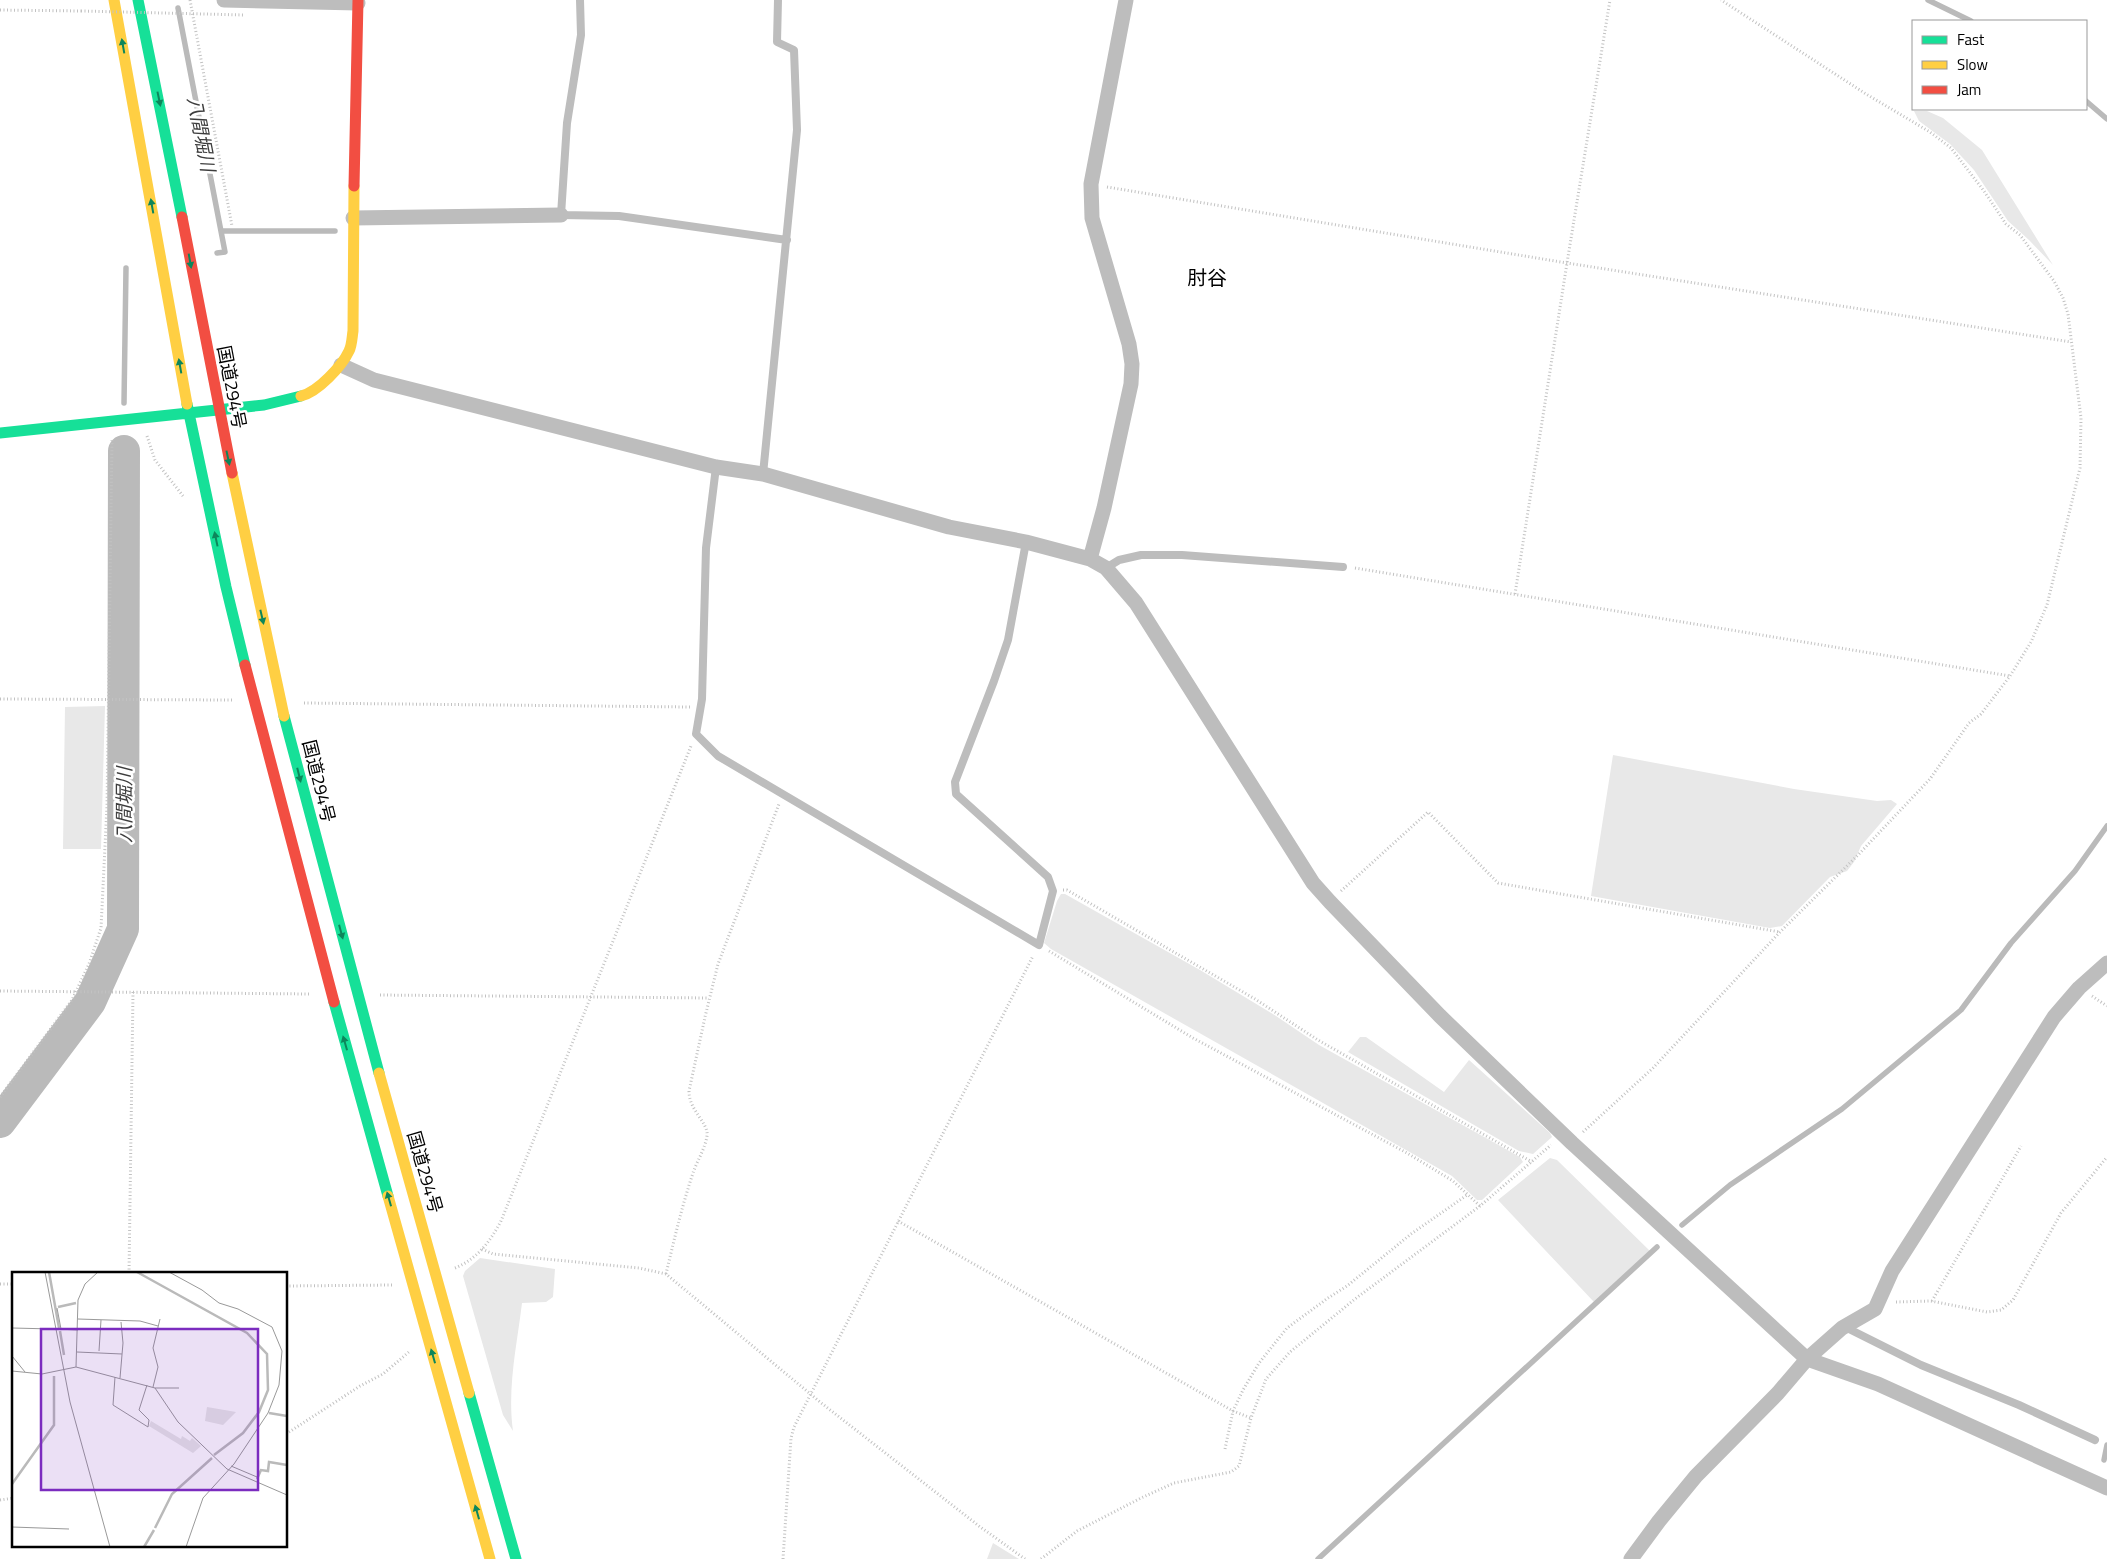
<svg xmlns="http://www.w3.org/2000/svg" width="2107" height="1559" viewBox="0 0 2107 1559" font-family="'Titillium Web','Noto Sans JP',sans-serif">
<rect width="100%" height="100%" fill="#fff"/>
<path fill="#e8e8e8" d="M1914,111H1927L1943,118L1982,150L2053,265L2029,240L2008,221L1974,170L1950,144L1919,121Z
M105,706L101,849H63L65,707Z
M1613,755L1794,789L1877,801L1891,800L1897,804L1861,846L1854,862L1847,871L1830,877L1782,926L1770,928L1591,896Z
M1061,894H1065L1200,970L1276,1016L1319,1045L1520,1157L1523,1162L1482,1200H1477L1452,1176L1051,949L1044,943L1057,901Z
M1360,1037H1366L1444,1092L1469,1060L1550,1133L1552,1137L1533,1154L1519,1151L1348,1052Z
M1550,1158L1557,1160L1650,1251L1594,1302L1498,1200Z
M480,1258L555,1269L553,1297L546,1302L522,1303C517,1345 507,1388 513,1431L503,1415L463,1276L465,1271Z
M993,1543L1019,1559H987Z"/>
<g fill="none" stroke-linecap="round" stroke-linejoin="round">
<path stroke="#bababa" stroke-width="5.5" d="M1928,0L1971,21
M178,8L225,252L217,253
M2086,101L2107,119
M221,231H335
M124,403L126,268
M1682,1225L1730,1185L1842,1109L1961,1010L2011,943L2075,871L2107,826
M2104,1460L2107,1445
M1318,1559L1657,1247"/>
<path stroke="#bababa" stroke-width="32" d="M0,1122L90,1002L123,929L124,451"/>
<path stroke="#c2c2c2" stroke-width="3" stroke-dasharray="1 2.5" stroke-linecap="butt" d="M190,0L232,226
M0,10L81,11
M1107,187L1567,263L2071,342
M147,436L155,460L183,496
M1355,568L2010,676
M1515,594L1567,263L1610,0
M0,699L232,700
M304,703L690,707
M1063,890H1067L1255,999L1318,1040L1532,1162
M1341,891L1428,812L1498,883L1780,932
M1049,951L1193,1038L1407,1153L1453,1181L1480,1206
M0,991L309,994
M380,995L709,998
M2092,996L2107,1006
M0,1097L72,1000L89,964L101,928L107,806L112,440
M1583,1132L1653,1068L1780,932L1858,855L1930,779L1969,723L1981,714L2010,676L2031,642L2047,605L2080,468L2081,418L2068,314L2063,298L2054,281L2020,235L2006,224L1984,191L1951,148L1930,132L1866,94L1721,0
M898,1221L1233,1411L1251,1418
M482,1249L493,1254L639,1268L666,1274L820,1402L979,1526L1025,1559
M455,1268C477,1259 490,1242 501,1221L691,746
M129,1273L133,992
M666,1274C674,1240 682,1206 693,1173C697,1161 705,1149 707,1136C709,1123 689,1111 689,1091L705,1017L718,964L779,804
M0,1284H14
M286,1286L392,1285
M1932,1301L2021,1146
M1896,1302L1931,1301L1987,1312L2001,1310L2013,1300L2061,1213L2107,1157
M286,1434L360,1386L383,1374L410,1351
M1225,1449L1233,1411L1243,1390L1259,1363L1287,1328L1328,1298L1347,1286L1411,1234L1467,1195
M0,1500L14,1498
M783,1559L791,1438L794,1427L1033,956
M1041,1559L1077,1531L1141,1498L1174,1483L1231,1472L1239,1466L1251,1418L1266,1379L1290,1352L1355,1299L1480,1206L1551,1145"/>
<path stroke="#bdbdbd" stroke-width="8" d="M580,0L581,35L567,123L561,215L619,216L787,240
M716,467L706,548L702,699L696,734L718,756L1039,945L1053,891L1048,877L956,794L955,782L994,681L1008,640L1026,542
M763,474L797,130L794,50L777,42L778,0
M1106,568L1119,560L1141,555H1182L1343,567
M1845,1327L1921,1365L2019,1405L2095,1440"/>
<path stroke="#bdbdbd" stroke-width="15" d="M224,0L358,3
M353,218L561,215
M341,365L374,380L716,467L763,474L949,527L1026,542L1090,559L1106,568L1136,603L1313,883L1330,902L1440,1016L1572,1143L1807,1359L1878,1384L2107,1488
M1090,559L1104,508L1131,384L1132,364L1129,344L1092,218L1091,184L1126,0
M1631,1559L1659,1521L1696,1476L1778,1393L1807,1359L1842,1328L1875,1309L1892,1271L2054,1017L2079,988L2107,963"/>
<path stroke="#16e098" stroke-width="11" d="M138,0L182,217
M187,404L226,587L245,665
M0,433L264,405L301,396
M284,716L379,1073
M334,1002L388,1196
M469,1393L516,1559"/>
<path stroke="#ffcf43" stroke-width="11" d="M114,0L187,404
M301,396C318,392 342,366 349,351C352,345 352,337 353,331L354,186
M232,473L284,716
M379,1073L469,1393
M388,1196L490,1559"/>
<path stroke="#f24e42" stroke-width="11" d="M354,186L358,0
M182,217L232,473
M245,665L334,1002"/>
<path stroke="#c2c2c2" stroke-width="3" stroke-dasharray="1 2.5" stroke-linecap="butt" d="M81,11L244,15"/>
</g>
<defs><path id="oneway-solid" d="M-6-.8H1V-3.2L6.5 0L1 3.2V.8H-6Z" transform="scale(1.25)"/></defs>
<g fill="#0d865b">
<use href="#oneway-solid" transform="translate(123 46) rotate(-100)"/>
<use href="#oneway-solid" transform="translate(159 99) rotate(78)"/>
<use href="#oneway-solid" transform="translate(152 206) rotate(-100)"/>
<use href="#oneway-solid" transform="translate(190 261) rotate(80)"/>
<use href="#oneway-solid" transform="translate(180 366) rotate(-100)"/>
<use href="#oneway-solid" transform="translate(228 458) rotate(78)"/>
<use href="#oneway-solid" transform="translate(216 539) rotate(-102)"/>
<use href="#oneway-solid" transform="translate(262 617) rotate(77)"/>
<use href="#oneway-solid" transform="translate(299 775) rotate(76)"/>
<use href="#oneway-solid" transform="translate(341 932) rotate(75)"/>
<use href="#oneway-solid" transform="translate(345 1043) rotate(-106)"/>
<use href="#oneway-solid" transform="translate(389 1199) rotate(-106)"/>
<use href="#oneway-solid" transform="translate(433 1356) rotate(-106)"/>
<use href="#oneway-solid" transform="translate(477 1512) rotate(-106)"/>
</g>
<g text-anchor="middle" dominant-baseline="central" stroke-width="5" stroke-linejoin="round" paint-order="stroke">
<g font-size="18" fill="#000" stroke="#fff">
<text transform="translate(232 387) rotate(79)">国道294号</text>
<text transform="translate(319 781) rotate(76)">国道294号</text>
<text transform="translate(425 1172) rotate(74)">国道294号</text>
</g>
<g font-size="19" font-style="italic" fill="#3d3d3d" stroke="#fff">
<text transform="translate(202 134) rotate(79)">八間堀川</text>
<text transform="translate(123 805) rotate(-90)">八間堀川</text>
</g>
<g font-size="20" fill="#000" stroke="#fff">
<text x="1207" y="277">肘谷</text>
</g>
</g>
<g transform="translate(12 1272)">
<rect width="275" height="275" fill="#fff"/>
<path d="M195,135L224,140L211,153L193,149ZM139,149L169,167L170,164L178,169L180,166L189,174L181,181L137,154Z" fill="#e8e8e8"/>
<path fill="none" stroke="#bababa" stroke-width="2.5" d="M37,0L47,56M125,0L235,61L255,82L256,118L247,140L231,161L202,183M46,35L64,31M48,59L52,83M257,141L275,144M245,207L249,198L256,199L257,190L275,193M0,212L42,153V104M143,256L160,222L200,186M132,275L142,258"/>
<path fill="none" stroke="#999" stroke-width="1" d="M33,0L58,130L98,275M157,0L190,18L207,31L226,37L260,55L270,79L267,113L256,141L222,192L191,226L174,275M45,36L49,57M66,47L128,49L146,54M0,56L41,57M45,57L66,58M87,79L89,48M65,80L110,82M0,84L13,100M64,95L143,116L166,150L215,197L275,223M0,99L30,102L64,95L66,28L73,12L86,0M103,105L101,133L136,155L137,148L127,138L135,113M108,106L111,71L109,50M141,115L146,95L141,76L148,47M143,116H167M219,194L245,205M0,255L57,257"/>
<path fill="#7b2cbf" fill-opacity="0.15" stroke="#7b2cbf" stroke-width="2.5" d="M29,57H246V218H29Z"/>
<rect width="275" height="275" fill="none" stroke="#000" stroke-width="2.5"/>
</g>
<rect x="1912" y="20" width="175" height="90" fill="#ffffff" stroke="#999999"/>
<rect x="1922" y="36" width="25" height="8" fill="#16e098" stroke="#999999"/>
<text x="1957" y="45" font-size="15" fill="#000000">Fast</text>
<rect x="1922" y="61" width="25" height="8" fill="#ffcf43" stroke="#999999"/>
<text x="1957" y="70" font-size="15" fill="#000000">Slow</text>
<rect x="1922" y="86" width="25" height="8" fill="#f24e42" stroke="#999999"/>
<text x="1957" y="95" font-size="15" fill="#000000">Jam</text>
</svg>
